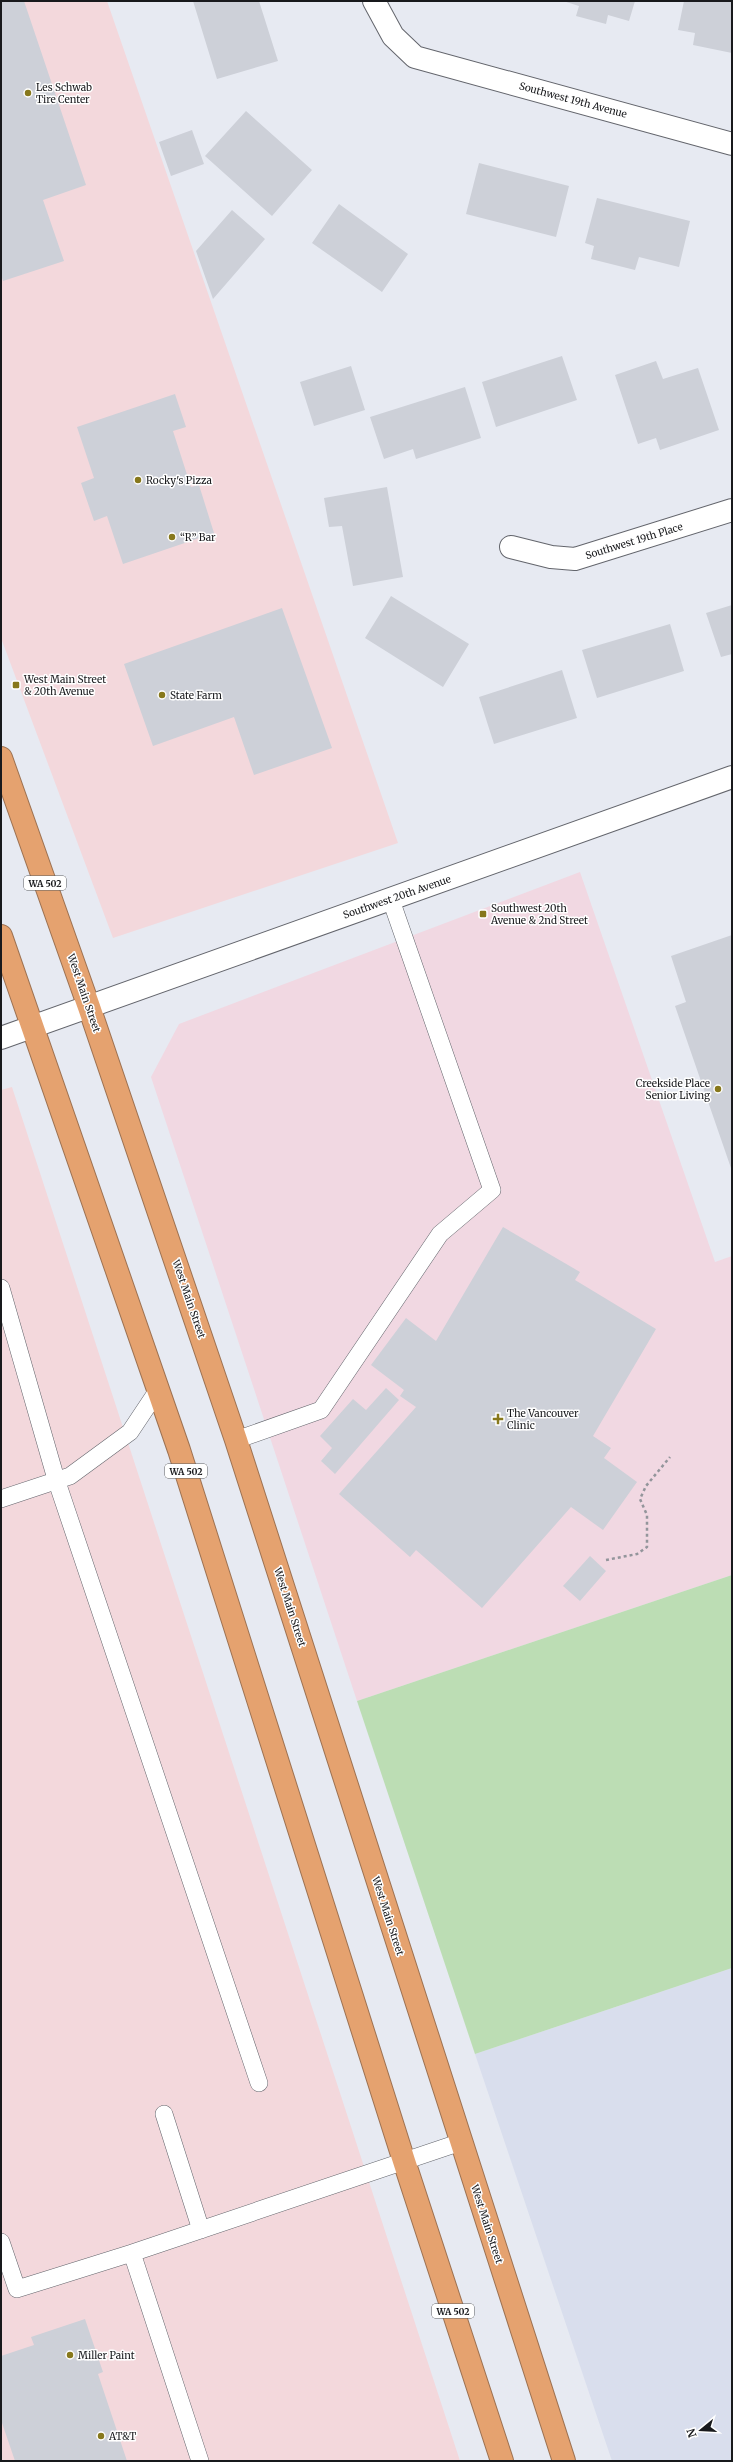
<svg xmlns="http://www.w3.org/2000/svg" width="733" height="2462" viewBox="0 0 733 2462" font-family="Merriweather,serif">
<rect width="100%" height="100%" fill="#e7eaf2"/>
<path fill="#f3d8dc" d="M1,1H107L398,843L113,938L1,638Z
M12,1087L460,2461H1V1090Z"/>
<path fill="#d9deed" d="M732,1968V2461H612L475,2054Z"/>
<path fill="#f1d8e2" d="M580,872L715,1262L732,1256V1575L357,1701L151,1077L179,1024Z"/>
<path fill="#bcddb4" d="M732,1575V1968L475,2054L357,1701Z"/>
<path fill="#cdd0d8" d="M1,1H24L86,185L43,200L64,261L3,281L1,275Z
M193,1H259L278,61L217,79Z
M563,1H635L629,21L608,15L606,24L576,16L579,6Z
M684,1H732V53L693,45L695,33L678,30Z
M246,111L312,170L272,216L205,156Z
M192,130L204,164L171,176L159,142Z
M479,163L569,186L556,237L466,214Z
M597,198L690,221L679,267L639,257L635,270L591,259L594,246L585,243Z
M339,204L408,254L382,292L312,243Z
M232,210L265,239L213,299L196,251Z
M562,356L577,400L496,427L482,382Z
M656,361L663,379L698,368L719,430L660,450L656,438L638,444L615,375Z
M351,366L365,410L314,426L300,382Z
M465,387L481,438L416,459L413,449L384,459L370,417Z
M175,394L186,427L173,431L191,487L199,485L214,533L123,564L107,516L94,521L81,483L94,478L77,427Z
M387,487L403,577L353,586L342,526L329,527L324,498Z
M391,596L469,644L443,687L365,638Z
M732,605V654L721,657L706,613Z
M282,608L332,748L254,775L234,717L153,746L124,664Z
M670,624L684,671L597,698L582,650Z
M562,670L577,718L494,744L479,697Z
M732,935V1171L675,1006L686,1002L671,956Z
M503,1227L580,1272L575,1280L656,1329L593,1436L611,1448L604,1458L637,1482L603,1530L571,1507L482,1608L416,1550L410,1557L339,1494L416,1407L400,1396L404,1390L371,1365L406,1318L436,1341Z
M386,1388L399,1400L335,1474L321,1461L332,1448L320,1436L353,1399L366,1410Z
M590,1556L606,1571L580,1601L563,1586Z
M85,2319L103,2372L98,2374L127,2461H15L1,2420V2356L34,2345L31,2337Z"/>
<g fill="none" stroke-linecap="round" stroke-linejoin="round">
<g stroke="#63656c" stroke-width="18">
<path id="lane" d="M1,1288L56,1479L259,2083
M236,1440L321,1410L440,1234L492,1190L391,900
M1,1499L70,1476L130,1432L158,1390
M164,2114L201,2230
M1,2242L17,2289L132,2253
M200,2461L132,2253L461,2142"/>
</g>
<g stroke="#63656c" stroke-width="24">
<path id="street" d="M374,1L393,36L415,57L732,144
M511,547L551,557L575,559L732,510"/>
</g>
<g stroke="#63656c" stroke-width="24">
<path id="secondary" d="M1,1038L732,777"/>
</g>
<g stroke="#9d7252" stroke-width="24">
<path id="highway" d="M1,758L89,1007L236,1440L564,2461
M1,936L179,1450L404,2161L502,2461"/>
</g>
<path stroke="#93959b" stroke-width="2.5" stroke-dasharray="3 3" stroke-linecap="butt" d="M606,1560L637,1554L647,1547V1515L640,1499L646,1486L670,1457"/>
<use href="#lane" stroke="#fff" stroke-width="17"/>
<use href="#street" stroke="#fff" stroke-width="22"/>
<use href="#secondary" stroke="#fff" stroke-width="22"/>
<use href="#highway" stroke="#e5a26f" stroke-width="22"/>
</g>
<g fill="#87781c" stroke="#fff" stroke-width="1.5">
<circle cx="28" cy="93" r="4"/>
<circle cx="138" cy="480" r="4"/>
<circle cx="172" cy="537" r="4"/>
<rect x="12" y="681" width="8" height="8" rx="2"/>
<circle cx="162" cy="695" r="4"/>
<rect x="479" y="910" width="8" height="8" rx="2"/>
<circle cx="718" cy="1089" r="4"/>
<path d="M496 1413h4v4h4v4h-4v4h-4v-4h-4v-4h4z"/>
<circle cx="70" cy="2355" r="4"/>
<circle cx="101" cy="2436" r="4"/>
</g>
<g text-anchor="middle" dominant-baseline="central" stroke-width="3" stroke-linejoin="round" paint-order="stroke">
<g fill="#fff" stroke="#5d5e60" stroke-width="1">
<rect x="24" y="876" width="42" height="14" rx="3"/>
<rect x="165" y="1464" width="42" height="14" rx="3"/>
<rect x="432" y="2304" width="42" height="14" rx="3"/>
</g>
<g font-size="9" font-weight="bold" fill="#18191c">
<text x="45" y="883">WA 502</text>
<text x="186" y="1471">WA 502</text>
<text x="453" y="2311">WA 502</text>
</g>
<g font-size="10" fill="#18191c" stroke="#fff" text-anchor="start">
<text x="36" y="87">Les Schwab<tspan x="36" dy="12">Tire Center</tspan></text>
<text x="146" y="480">Rocky's Pizza</text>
<text x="180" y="537">“R” Bar</text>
<text x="24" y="679">West Main Street<tspan x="24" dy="12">&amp; 20th Avenue</tspan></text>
<text x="170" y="695">State Farm</text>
<text x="491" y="908">Southwest 20th<tspan x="491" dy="12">Avenue &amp; 2nd Street</tspan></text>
<text x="710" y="1083" text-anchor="end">Creekside Place<tspan x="710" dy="12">Senior Living</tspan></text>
<text x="507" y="1413">The Vancouver<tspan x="507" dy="12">Clinic</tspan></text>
<text x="78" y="2355">Miller Paint</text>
<text x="109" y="2436">AT&amp;T</text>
</g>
<g font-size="10" fill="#18191c" stroke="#fff">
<text transform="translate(573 100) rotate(15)">Southwest 19th Avenue</text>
<text transform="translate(634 541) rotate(-17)">Southwest 19th Place</text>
<text transform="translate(397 897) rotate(-19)">Southwest 20th Avenue</text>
<text transform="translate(84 993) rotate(71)">West Main Street</text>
<text transform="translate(189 1299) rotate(71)">West Main Street</text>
<text transform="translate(290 1607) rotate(72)">West Main Street</text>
<text transform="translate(388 1916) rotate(72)">West Main Street</text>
<text transform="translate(487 2224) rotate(72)">West Main Street</text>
</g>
</g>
<rect width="733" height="2462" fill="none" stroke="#18191c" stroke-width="4"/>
<g transform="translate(701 2430) rotate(252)" stroke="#ffffff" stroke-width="3" paint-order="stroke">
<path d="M0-3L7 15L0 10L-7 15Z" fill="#18191c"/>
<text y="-6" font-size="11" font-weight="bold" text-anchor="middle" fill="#18191c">N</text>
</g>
</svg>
